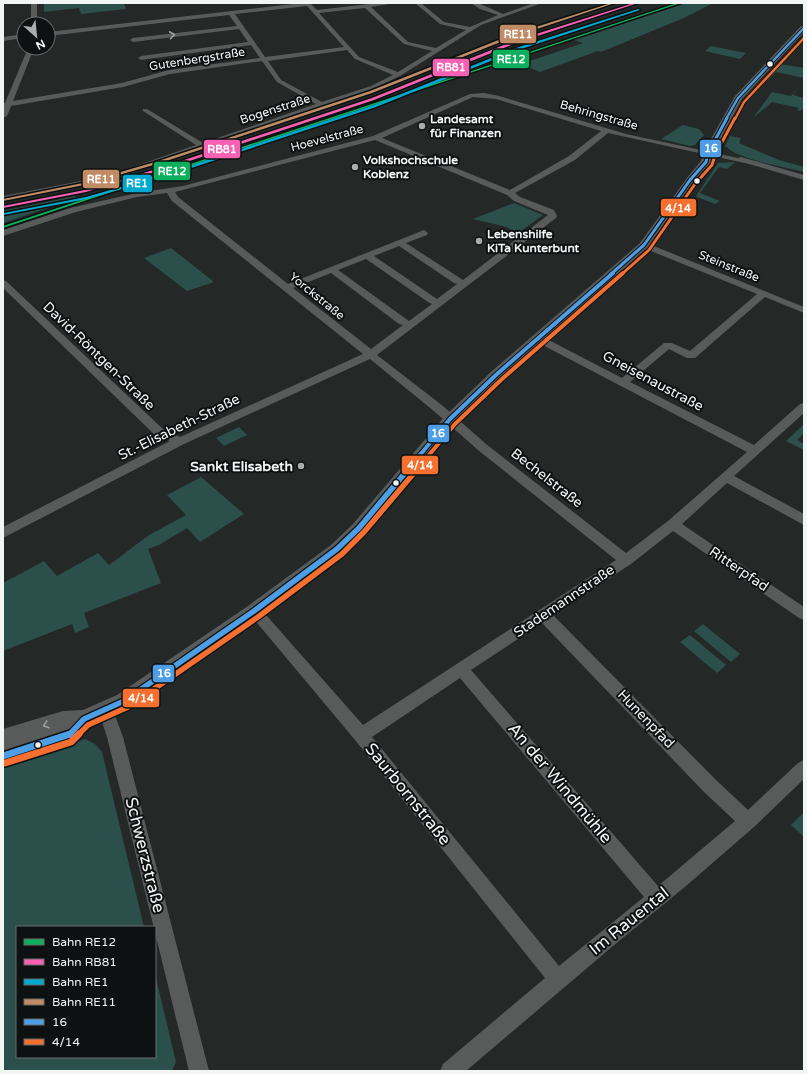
<svg xmlns="http://www.w3.org/2000/svg" width="807" height="1074" viewBox="0 0 807 1074" font-family="'Varela Round',sans-serif">
<rect width="100%" height="100%" fill="#242827"/>
<path fill="#2b4f4a" d="M44,3H124L126,9L81,14L79,8L44,12Z
M686,3H713L684,18L601,52L598,51L540,72L521,64L583,43L574,40Z
M711,46L746,53L740,59L705,51Z
M780,64L804,68V78L776,72L768,80H765Z
M799,87L793,95L804,98V108L800,111L797,110L799,108L772,102L753,118L772,92L791,96Z
M683,125L699,129L704,135L695,145L690,146L661,139Z
M730,136L741,138L739,143L779,160L804,167V172C783,166 741,161 725,146Z
M735,162L727,169L719,167L700,193L720,201L715,204L697,197L696,196L718,163Z
M75,196L77,198L3,223V211Z
M514,203L543,215L517,234L507,227L473,219Z
M171,248L214,282L187,291L144,258Z
M804,424V433L797,440L804,444V450L786,441Z
M239,427L247,435L224,446L216,438Z
M201,477L244,514L200,542L187,528L159,545L148,549L161,583L84,613L89,627L75,633L72,624L3,651V583L44,561L57,576L98,553L109,565L149,535L186,515L167,495Z
M703,624L740,654L731,662L694,631Z
M690,635L726,665L717,673L680,642Z
M85,739L95,744L102,752L144,927H17V1057H155V974L176,1062L172,1071H3V765Z
M804,812V837L791,825Z"/>
<g fill="none" stroke-linecap="round" stroke-linejoin="round">
<path fill="#585b5a" fill-rule="evenodd" d="M31,3H37V24H31Z
M302,3H310L317,10L378,3H395L371,7L408,42L436,48L466,30L440,24L415,3H421L444,22L470,27L498,15L480,9L471,3H478L503,14L534,3H542L481,25L400,76L375,88L112,180L3,200V196L107,176L196,145L143,111V109H147L203,143L316,104L277,82L262,61L170,74L123,87L11,106L7,116L3,118V103H5L28,48H34L13,101L122,83L169,70L260,58L251,45L141,60L138,58L141,56L248,42L239,29L133,42L130,40L133,38L237,26L229,15L48,36V32ZM307,6L344,47L265,57L235,14ZM365,8L404,44L432,51L398,72L359,57L319,13ZM347,50L355,59L393,75L371,86L322,102L281,80L268,61Z
M24,34V38L3,41V37Z
M484,93L499,96L626,134L738,158L741,157L804,175V180L749,164L608,133L575,160L515,193L520,197L554,210L557,216L556,218L377,355L443,406L486,444L626,553L668,521L747,452L533,340L532,338L533,336H541L622,378L664,343H672L690,351L757,294L641,247V243L644,242L804,307V313L765,297L695,358H687L669,349L630,382L754,445L800,404L804,403V413L734,476L804,514V525L727,483L682,524L804,607V620L799,618L673,531L631,564L553,615L716,780L748,810L798,763L804,760V779L754,827L686,886L613,946L466,1071H440L443,1064L545,978L355,740L247,611L249,607L254,605L259,607L363,725L616,560L478,450L435,412L370,359L184,444L3,538V527L170,441L157,437L3,288V280L6,281L165,431L180,437L363,354L172,201L167,193L137,197L76,212L3,236V230L70,208L137,193L183,186L373,136L470,94ZM473,97L496,99L601,131L569,156L510,190L382,138ZM375,140L507,195L514,201L548,215L463,280L406,243L427,235L428,233L424,230L288,284L178,197L175,192ZM399,246L454,283L457,284L437,299L374,256ZM366,259L428,302L432,304L409,321L338,270ZM331,273L399,324L403,325L371,349L293,288ZM542,623L704,792L735,821L658,886L471,670ZM460,678L644,897L559,966L372,737Z
M106,703L111,705L123,737L209,1071H189L107,737L98,710L101,705Z"/>
<path fill="#585b5a" fill-rule="evenodd" d="M801,26H804V32L742,99L713,153L711,162L693,182L648,247L502,377L455,422L365,532L343,553L260,616L131,707L91,725L75,742L3,765V729L63,711L83,710L117,695L248,606L331,545L353,524L445,416L492,371L640,243L687,178L701,161L703,153L735,96Z"/>
<g stroke="#0e1111" stroke-width="4">
<path id="bus-1-far4" d="M726,119L738,98L804,28"/>
</g>
<g stroke="#0e1111" stroke-width="5">
<path id="bus-1-far3" d="M611,274L644,245L690,180L706,162L708,153L727,118"/>
</g>
<g stroke="#0e1111" stroke-width="6">
<path id="bus-1-far2" d="M404,474L450,419L497,374L613,273"/>
</g>
<g stroke="#0e1111" stroke-width="8">
<path id="bus-1-far1" d="M69,735L84,719L124,701L254,611L337,549L359,528L405,473"/>
</g>
<g stroke="#0e1111" stroke-width="10">
<path id="bus-1" d="M3,756L70,734"/>
</g>
<g stroke="#0e1111" stroke-width="4">
<path id="bus-2-far4" d="M735,119L744,102L804,38"/>
</g>
<g stroke="#0e1111" stroke-width="5">
<path id="bus-2-far3" d="M622,274L649,250L695,184L712,165L715,155L735,118"/>
</g>
<g stroke="#0e1111" stroke-width="6">
<path id="bus-2-far2" d="M413,474L455,424L502,379L623,273"/>
</g>
<g stroke="#0e1111" stroke-width="8">
<path id="bus-2-far1" d="M78,735L88,725L128,707L258,617L342,554L364,532L414,473"/>
</g>
<g stroke="#0e1111" stroke-width="10">
<path id="bus-2" d="M5,763L71,742L79,734"/>
</g>
<use href="#bus-1-far4" stroke="#4d9ee5" stroke-width="2.5"/>
<use href="#bus-1-far3" stroke="#4d9ee5" stroke-width="3"/>
<use href="#bus-1-far2" stroke="#4d9ee5" stroke-width="4"/>
<use href="#bus-1-far1" stroke="#4d9ee5" stroke-width="5.5"/>
<use href="#bus-1" stroke="#4d9ee5" stroke-width="7"/>
<use href="#bus-2-far4" stroke="#f46f30" stroke-width="2.5"/>
<use href="#bus-2-far3" stroke="#f46f30" stroke-width="3"/>
<use href="#bus-2-far2" stroke="#f46f30" stroke-width="4"/>
<use href="#bus-2-far1" stroke="#f46f30" stroke-width="5.5"/>
<use href="#bus-2" stroke="#f46f30" stroke-width="7"/>
<g stroke="#0e1111" stroke-width="3">
<path id="rail-1" d="M677,3H681L3,228V226Z"/>
</g>
<g stroke="#0e1111" stroke-width="3">
<path id="rail-2" d="M634,3H638L516,43L374,100L159,171L86,192L3,208V206L85,190L157,169L372,98L514,41Z"/>
</g>
<g stroke="#0e1111" stroke-width="3">
<path id="rail-3" d="M638,9L640,10L518,50L376,107L161,178L87,199L3,215V213H4L86,197L159,176L374,105L516,48Z"/>
</g>
<g stroke="#0e1111" stroke-width="3">
<path id="rail-4" d="M611,3H615L513,37L372,93L157,164L84,185L3,201V199L83,183L155,162L370,91L511,35Z"/>
</g>
<use href="#rail-1" fill="#0daf5c" fill-rule="evenodd"/>
<use href="#rail-2" fill="#f860b3" fill-rule="evenodd"/>
<use href="#rail-3" fill="#00a9ce" fill-rule="evenodd"/>
<use href="#rail-4" fill="#c18c65" fill-rule="evenodd"/>
</g>
<defs><path id="oneway-chevron" d="M-2-3.5L2.5 0L-2 3.5" fill="none" stroke-width="1.6" stroke-linecap="round" stroke-linejoin="round"/></defs>
<g stroke="#9da09f">
<use href="#oneway-chevron" transform="translate(172 35) rotate(-7)"/>
<use href="#oneway-chevron" transform="translate(46 725) rotate(163)"/>
</g>
<g fill="#f1f5f4" stroke="#0e1111" stroke-width="1.5">
<circle cx="770" cy="64" r="3.5"/>
<circle cx="697" cy="181" r="3.5"/>
<circle cx="396" cy="483" r="3.5"/>
<circle cx="38" cy="745" r="3.5"/>
</g>
<g fill="#a9adac" stroke="#0e1111" stroke-width="1.5">
<circle cx="422" cy="126" r="4"/>
<circle cx="355" cy="167" r="4"/>
<circle cx="479" cy="241" r="4"/>
<circle cx="301" cy="466" r="4"/>
</g>
<g text-anchor="middle" dominant-baseline="central" stroke-width="4" stroke-linejoin="round" paint-order="stroke">
<g font-size="12" fill="#f1f5f4" stroke="#0e1111">
<text transform="translate(197 59) rotate(-9)">Gutenbergstraße</text>
<text transform="translate(275 109) rotate(-18)">Bogenstraße</text>
<text transform="translate(599 115) rotate(16)">Behringstraße</text>
<text transform="translate(327 138) rotate(-15)">Hoevelstraße</text>
<text transform="translate(729 266) rotate(22)">Steinstraße</text>
<text transform="translate(317 296) rotate(39)">Yorckstraße</text>
</g>
<g font-size="12" font-weight="bold" fill="#f1f5f4" stroke="#0e1111" text-anchor="start">
<text x="430" y="119">Landesamt<tspan x="430" dy="14">für Finanzen</tspan></text>
<text x="363" y="160">Volkshochschule<tspan x="363" dy="14">Koblenz</tspan></text>
<text x="487" y="234">Lebenshilfe<tspan x="487" dy="14">KiTa Kunterbunt</tspan></text>
</g>
<g font-size="14" fill="#f1f5f4" stroke="#0e1111">
<text transform="translate(99 356) rotate(44)">David-Röntgen-Straße</text>
<text transform="translate(653 381) rotate(28)">Gneisenaustraße</text>
<text transform="translate(179 427) rotate(-26)">St.-Elisabeth-Straße</text>
<text transform="translate(547 478) rotate(38)">Bechelstraße</text>
<text transform="translate(739 569) rotate(34)">Ritterpfad</text>
<text transform="translate(564 601) rotate(-34)">Stademannstraße</text>
<text transform="translate(646 719) rotate(46)">Hunenpfad</text>
</g>
<g font-size="14" font-weight="bold" fill="#f1f5f4" stroke="#0e1111" text-anchor="end">
<text x="293" y="466">Sankt Elisabeth</text>
</g>
<g font-size="17" fill="#f1f5f4" stroke="#0e1111">
<text transform="translate(560 783) rotate(50)">An der Windmühle</text>
<text transform="translate(408 794) rotate(51)">Saurbornstraße</text>
<text transform="translate(145 855) rotate(76)">Schwerzstraße</text>
<text transform="translate(629 921) rotate(-39)">Im Rauental</text>
</g>
</g>
<g stroke="#0e1111" stroke-width="1.5">
<rect x="499" y="24" width="38" height="20" rx="4" fill="#c18c65"/>
<rect x="492" y="49" width="38" height="20" rx="4" fill="#0daf5c"/>
<rect x="432" y="58" width="38" height="19" rx="4" fill="#f860b3"/>
<rect x="699" y="139" width="23" height="19" rx="4" fill="#4d9ee5"/>
<rect x="203" y="139" width="38" height="20" rx="4" fill="#f860b3"/>
<rect x="153" y="161" width="38" height="20" rx="4" fill="#0daf5c"/>
<rect x="82" y="169" width="38" height="20" rx="4" fill="#c18c65"/>
<rect x="122" y="174" width="31" height="19" rx="4" fill="#00a9ce"/>
<rect x="660" y="198" width="37" height="19" rx="4" fill="#f46f30"/>
<rect x="427" y="424" width="23" height="19" rx="4" fill="#4d9ee5"/>
<rect x="401" y="455" width="38" height="20" rx="4" fill="#f46f30"/>
<rect x="152" y="664" width="23" height="19" rx="4" fill="#4d9ee5"/>
<rect x="122" y="688" width="38" height="20" rx="4" fill="#f46f30"/>
</g>
<g font-size="11" text-anchor="middle" font-weight="bold" fill="#fff">
<text x="518" y="38">RE11</text>
<text x="511" y="63">RE12</text>
<text x="451" y="71">RB81</text>
<text x="711" y="152">16</text>
<text x="222" y="153">RB81</text>
<text x="172" y="175">RE12</text>
<text x="101" y="183">RE11</text>
<text x="137" y="187">RE1</text>
<text x="678" y="212">4/14</text>
<text x="438" y="437">16</text>
<text x="420" y="469">4/14</text>
<text x="164" y="677">16</text>
<text x="141" y="702">4/14</text>
</g>
<rect width="807" height="1074" fill="none" stroke="#f1f5f4" stroke-width="8"/>
<rect x="16" y="926" width="140" height="132" fill="#0e1111" stroke="#696c6c"/>
<rect x="24" y="939" width="20" height="6" fill="#0daf5c" stroke="#696c6c"/>
<text x="52" y="946" font-size="12" fill="#f1f5f4">Bahn RE12</text>
<rect x="24" y="959" width="20" height="6" fill="#f860b3" stroke="#696c6c"/>
<text x="52" y="966" font-size="12" fill="#f1f5f4">Bahn RB81</text>
<rect x="24" y="979" width="20" height="6" fill="#00a9ce" stroke="#696c6c"/>
<text x="52" y="986" font-size="12" fill="#f1f5f4">Bahn RE1</text>
<rect x="24" y="999" width="20" height="6" fill="#c18c65" stroke="#696c6c"/>
<text x="52" y="1006" font-size="12" fill="#f1f5f4">Bahn RE11</text>
<rect x="24" y="1019" width="20" height="6" fill="#4d9ee5" stroke="#696c6c"/>
<text x="52" y="1026" font-size="12" fill="#f1f5f4">16</text>
<rect x="24" y="1039" width="20" height="6" fill="#f46f30" stroke="#696c6c"/>
<text x="52" y="1046" font-size="12" fill="#f1f5f4">4/14</text>
<g transform="translate(36 36) rotate(153)"><circle r="19" fill="#0e1111" stroke="#696c6c"/>
<path d="M0-3L7 15L0 10L-7 15Z" fill="#a9adac"/>
<text y="-6" font-size="11" font-weight="bold" text-anchor="middle" fill="#f1f5f4">N</text>
</g>
</svg>
